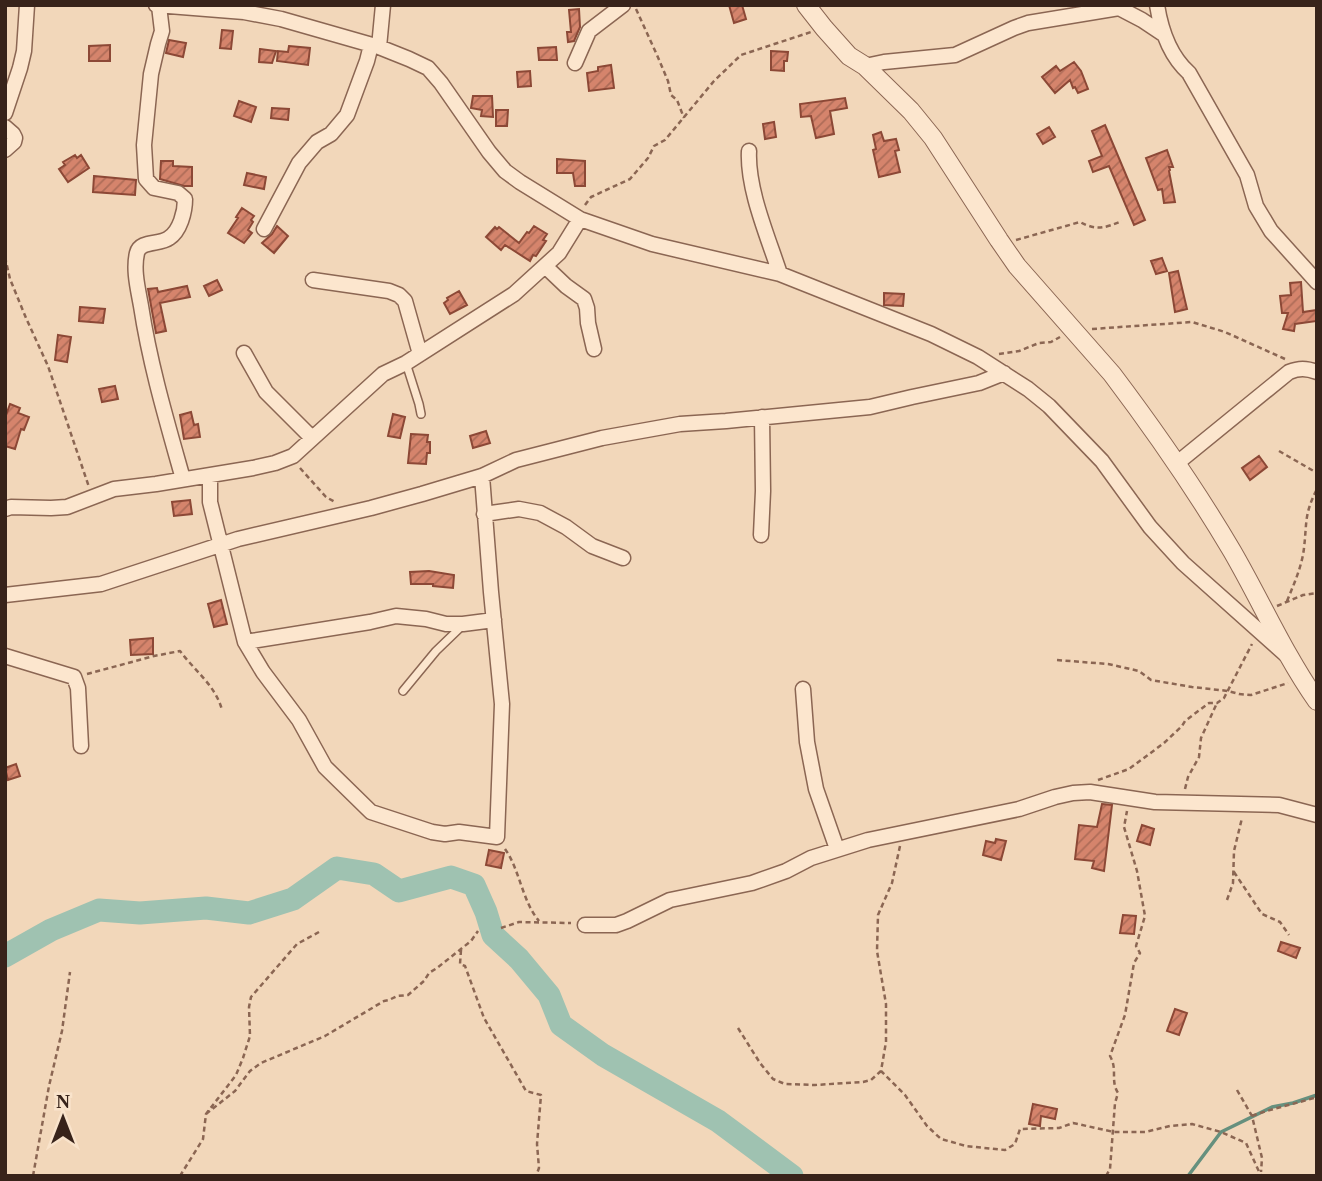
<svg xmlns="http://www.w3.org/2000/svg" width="1322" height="1181" viewBox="0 0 1322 1181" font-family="'Times New Roman',serif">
<defs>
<pattern id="building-hatch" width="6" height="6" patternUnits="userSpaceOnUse" patternTransform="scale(1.75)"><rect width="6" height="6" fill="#d5846c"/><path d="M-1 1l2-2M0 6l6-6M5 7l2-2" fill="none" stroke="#ae6c58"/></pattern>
</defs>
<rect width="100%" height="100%" fill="#f2d7ba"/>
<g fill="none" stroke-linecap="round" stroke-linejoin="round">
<path stroke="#66907e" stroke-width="3.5" d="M1188,1176L1221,1132L1272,1107L1293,1103L1317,1095"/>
<path stroke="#9fc2b1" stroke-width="23" d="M5,956L51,930L99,910L140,913L206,908L249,913L293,899L337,868L374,874L399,891L451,877L474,885L486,912L493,935L519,959L549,995L561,1025L603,1055L718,1121L792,1176"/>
</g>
<path fill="url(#building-hatch)" stroke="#8c4836" stroke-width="2" d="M729,5H742L746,19L734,23Z
M579,9L580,27L574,41L568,42L567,32H571L569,10Z
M222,30L233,31L231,49L220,48Z
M169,40L186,43L183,57L166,53Z
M110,45V61H89V46Z
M289,46L310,48L308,65L277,61L278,51L288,52Z
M556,47L557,60H539L538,48Z
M260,49L276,51L272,63L259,62Z
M771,51L788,52L787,61H784V71L771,70Z
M1074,62L1081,71L1088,89L1078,93L1075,87L1073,88L1070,80L1055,93L1042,77L1056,66L1060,71Z
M611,65L614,88L589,91L587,73L598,71V67Z
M530,71L531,86L518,87L517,72Z
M473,96H492L493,117L481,116L482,110L471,108Z
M845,98L847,108L830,111L834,134L816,138L811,116L801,117L800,104Z
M239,101L256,107L251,122L234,116Z
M272,108L289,109L288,120L271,118Z
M496,110H508L507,126H496Z
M774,122L776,137L765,139L763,124Z
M1105,125L1145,220L1134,225L1109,166L1093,172L1089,161L1102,156L1092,131Z
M1049,127L1055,137L1043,144L1037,134Z
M881,132L884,141L896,139L899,150L895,151L900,172L879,177L873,150L876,149L873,135Z
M1167,150L1173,167H1169L1170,170L1169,171L1175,202L1164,203L1162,189L1158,190L1146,158Z
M75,155L77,158L81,155L89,168L68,182L59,169L65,165L63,162Z
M557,159L585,161V186H575L573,173H557Z
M161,161H173V166L192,167V186H184L160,179Z
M247,173L266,177L264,189L244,185Z
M94,176L136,180L135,195L93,192Z
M242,208L254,216L251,220L253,222L248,230L252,233L244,243L228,233L238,218L236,217Z
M277,226L288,236L274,253L262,243L272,234Z
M534,226L547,234L543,240L546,241L536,256L533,255L530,261L505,245L501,250L486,237L495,227L497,229L499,227L519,243L527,232L529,233Z
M1162,258L1167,271L1156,274L1151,261Z
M1178,271L1187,309L1175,312L1169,273Z
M217,280L222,290L209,296L204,286Z
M1301,282L1303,312L1317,310V321L1295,324L1294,331L1283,329L1288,313H1282L1280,296L1291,295L1290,283Z
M187,286L190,297L160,303L166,331L156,333L148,289L157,288L158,292Z
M459,291L467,305L450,314L444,303L448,300L447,298Z
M884,293L904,294L903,306L884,305Z
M80,307L105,309L103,323L79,321Z
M58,335L71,337L67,362L55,360Z
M115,386L118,399L102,402L99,389Z
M10,404L20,408L18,413L29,417L24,430L21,429L15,449L5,446V418Z
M191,412L194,425L198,424L200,437L184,439L180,415Z
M393,414L405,417L400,438L388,436Z
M486,431L490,443L473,448L470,436Z
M411,434L428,435L427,442H430V453H427L426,464L408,463Z
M1259,456L1267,467L1250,480L1242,468Z
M190,500L192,514L174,516L172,502Z
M429,571L454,575L453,588L433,586V584H411L410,572Z
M221,600L227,624L214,627L208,604Z
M153,638V654L131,655L130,640Z
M16,764L20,776L8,780L5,768Z
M1102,804L1112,805L1104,871L1092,868L1094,861L1075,859L1079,825L1097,827Z
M1142,825L1154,829L1150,845L1137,841Z
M996,839L1006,841L1001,860L983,855L986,841L995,843Z
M489,850L504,853L501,868L486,865Z
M1123,915L1136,916L1134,934L1120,933Z
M1281,942L1300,948L1296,958L1278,951Z
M1175,1009L1187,1013L1179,1035L1167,1031Z
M1033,1104L1057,1109L1055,1119L1041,1116L1040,1126L1029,1124Z"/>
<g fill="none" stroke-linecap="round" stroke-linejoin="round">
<g stroke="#8b6653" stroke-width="10">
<path id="service" d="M406,363L419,404L421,414
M403,691L436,651L463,625"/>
</g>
<g stroke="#8b6653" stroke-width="17">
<path id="minor" d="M156,5L244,12L281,19L379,47L409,59L428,68L441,83L489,152L505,171L520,182L580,219L652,244L780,274L931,334L978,357L1028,389L1049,406L1102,461L1150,527L1183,563L1285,654
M1157,5C1161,30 1170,56 1189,73L1247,175L1256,206L1271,231L1317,282
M159,6L162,31L158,44L151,74L144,145L146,179L154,188L178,193L185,199C185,212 180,231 169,238C160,245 140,240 137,253C133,270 138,289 141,306C150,365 167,422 183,479
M1119,8L1142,20L1163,34
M379,47L383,5
M575,63L589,31L623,5
M865,66L884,62L955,55L1014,28L1028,23L1119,8L1125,5
M5,113L20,68L24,51L27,5
M5,127L13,134L15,138L14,142L5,150
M749,151C747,189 768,237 780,274
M264,229L299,163L317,142L331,134L347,115L367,61L371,45
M545,266L566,286L584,299L587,308L588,323L594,349
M313,280L389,291L399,295L405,301L420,354
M244,353L266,392L312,438
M1176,464L1289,372C1299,368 1306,368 1317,372
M210,475V502L245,642L263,672L299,720L325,767L371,812L432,832L445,834L459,832L497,837L502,704L491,592L482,476
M5,509L11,507L51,508L67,507L114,489L156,484L253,468L275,463L293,456L383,374L406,363L514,294L559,253L580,219
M484,514L519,509L540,513L566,527L592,546L623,558
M761,535L763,491L762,417
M5,595L101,584L238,539L371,508L422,494L482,476L516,460L602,438L680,424L726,421L870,407L912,397L979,383L1004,373
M245,642L370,622L396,616L426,619L446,624H463L494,620
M5,656L74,677L78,688L81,746
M803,689L807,742L816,789L837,849
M585,925H616L627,921L670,900L752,883L786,871L811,858L868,840L1019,809L1055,797L1073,793L1090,792L1155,802L1279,805L1317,815"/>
</g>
<g stroke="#8b6653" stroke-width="20">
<path id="tertiary" d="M806,5L824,28L849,56L865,66L911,111L933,138L999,240L1017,266L1112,374C1155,431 1196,490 1232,551C1261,601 1284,654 1317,701"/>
</g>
<path stroke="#8b6653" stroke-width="2.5" stroke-dasharray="5 3.5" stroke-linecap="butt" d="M636,9L657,55L668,81L671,95L677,100L684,118
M585,205L591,197L630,179L648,158L654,146L665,140L714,81L741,55L811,32
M1016,240L1080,222C1097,231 1104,228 1122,221
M5,257L10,279L26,318L48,366L89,487
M1092,329L1192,322L1225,332L1285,359
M999,354L1019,351L1039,343L1051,342L1060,337
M1279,451L1317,473
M300,468L326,497L335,502
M1287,601C1294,584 1302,566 1304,548C1307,523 1304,514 1317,489
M1277,606L1303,595L1317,593
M1057,660L1108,664L1139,671L1151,680L1192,687L1228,691L1239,694L1251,695L1288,683
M87,674L154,656L180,651C194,670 216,686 222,710
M1098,780L1129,769L1164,743L1182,726L1185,721L1209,703H1217L1224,698L1252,644
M1185,789L1188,777L1199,757L1201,738L1217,703
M900,846L892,883L878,915L877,951L886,1004V1042L881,1071L905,1095L927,1126L941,1139L966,1146L1005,1150L1015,1144L1020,1129L1059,1128L1073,1123L1114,1132H1145L1170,1126L1192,1124L1221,1132L1246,1143L1261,1176
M505,849C520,870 522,901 539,921
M1234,872L1262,914L1280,922L1289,935
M1227,900L1233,883L1234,851L1242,818
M501,928L519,922L571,923
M461,950L460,964L465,966L484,1018L526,1091L541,1095L537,1144L539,1168L536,1176
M738,1028L760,1063L773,1079L785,1084L815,1085L863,1082L871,1080L881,1071
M1237,1090L1252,1116L1262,1158L1261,1172
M206,1114L235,1091L250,1071L261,1063L325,1036L384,1001L389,1000L397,996L408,995L424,981L429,973L437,968L471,941L478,931
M1252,1116C1273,1108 1295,1104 1317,1097
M33,1176L49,1086L62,1031L70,972
M180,1176L203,1139L206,1114L236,1075L243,1058L250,1036L249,1007L251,997L297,944L319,932
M1106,1176L1110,1169L1115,1103L1118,1093C1110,1080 1118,1070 1110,1056L1125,1015L1134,963L1140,953L1136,946L1145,916L1137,871L1124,827L1127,811"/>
<use href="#service" stroke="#fce6ce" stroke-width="7"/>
<use href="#minor" stroke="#fce6ce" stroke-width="14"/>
<use href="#tertiary" stroke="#fce6ce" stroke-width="18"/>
</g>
<rect width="1322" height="1181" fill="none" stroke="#38231a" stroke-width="14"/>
<g transform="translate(63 1118)" stroke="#f9e3cb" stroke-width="5" paint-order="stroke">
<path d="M0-5L12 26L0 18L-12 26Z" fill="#38231a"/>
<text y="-10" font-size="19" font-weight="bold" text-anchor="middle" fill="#38231a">N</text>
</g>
</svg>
